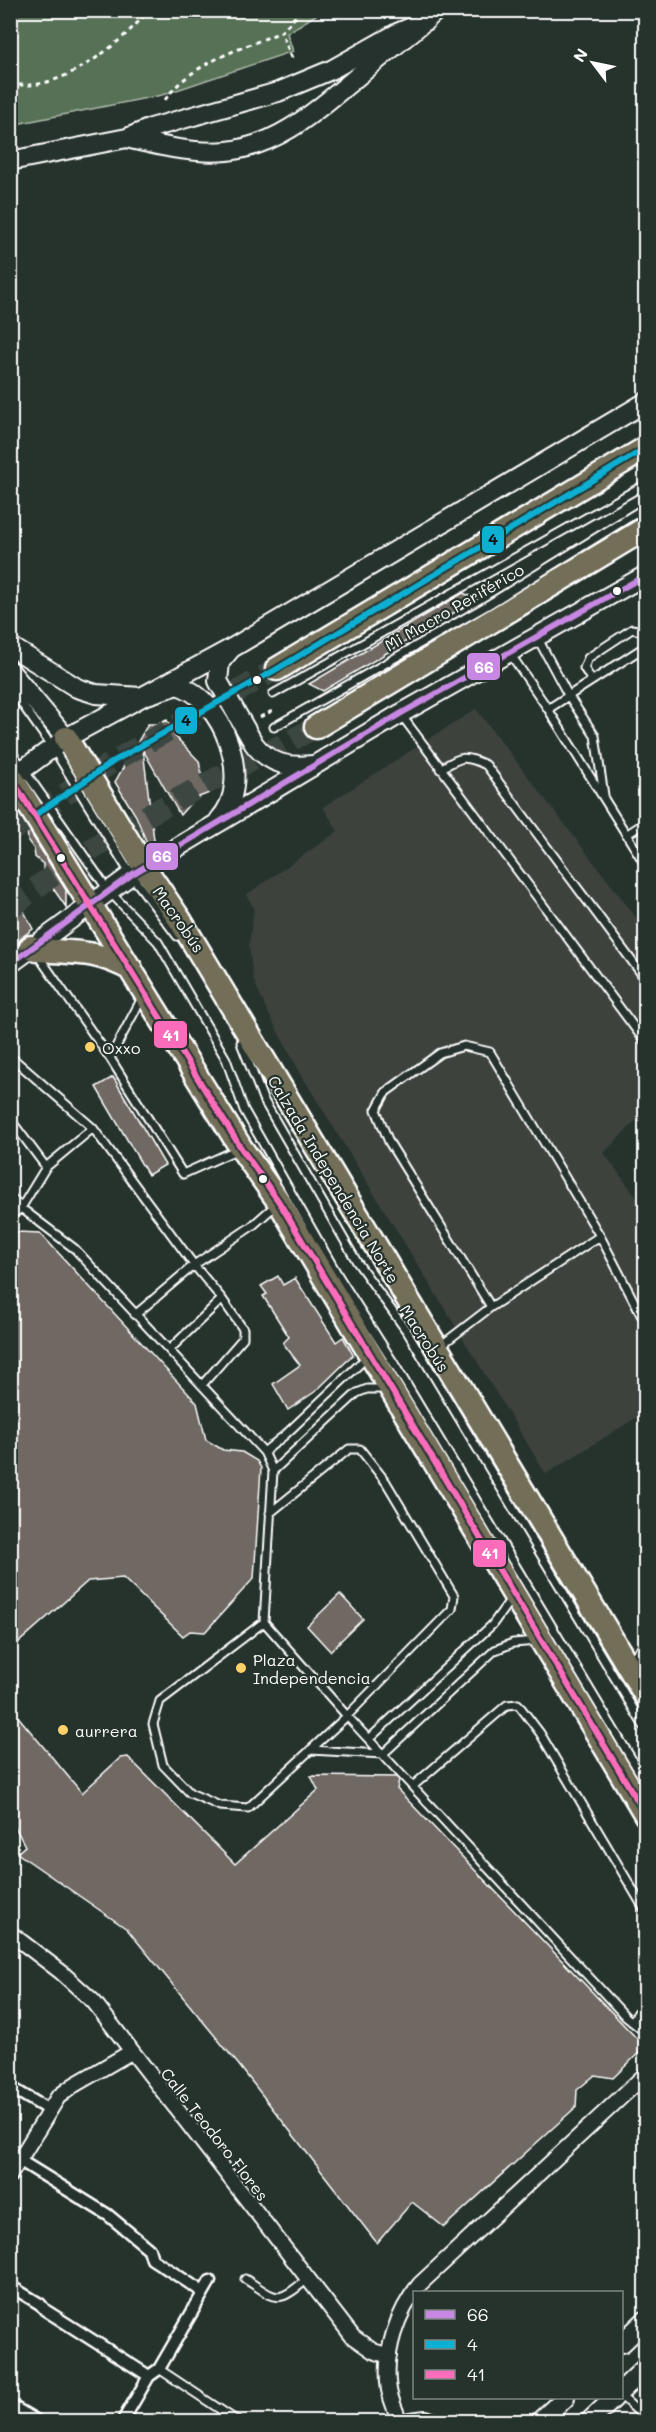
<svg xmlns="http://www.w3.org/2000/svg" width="656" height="2432" viewBox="0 0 656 2432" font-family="Mali,sans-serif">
<rect width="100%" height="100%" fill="#26332d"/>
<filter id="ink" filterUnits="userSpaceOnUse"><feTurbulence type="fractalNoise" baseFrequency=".0167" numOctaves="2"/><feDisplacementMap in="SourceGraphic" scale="12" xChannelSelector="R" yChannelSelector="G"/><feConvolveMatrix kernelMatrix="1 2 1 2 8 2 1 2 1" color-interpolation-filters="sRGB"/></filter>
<g filter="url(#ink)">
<path fill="#3c433d" d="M476,709L645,929V1111L604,1153L645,1209V1412L546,1474L299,1071L266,1009L253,978L249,945L254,908L246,895L338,831L323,807Z"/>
<path fill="#577156" stroke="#abb8aa" stroke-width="1.5" d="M11,10H322V11L287,33L293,51L162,95L11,125Z"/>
<path fill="#706862" stroke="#fff" stroke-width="1.5" d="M463,593L477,599L323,691L309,684Z
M167,720L175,736L199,761L202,778L212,792L194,799L180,815L143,750L155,848L150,851L136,816L115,782L148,724H158Z
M27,827L66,890V907L50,884L49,876L43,871V864L35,857L34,849L28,841Z
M10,884L33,929L22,937L18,943H10Z
M113,1077L165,1165L148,1175L96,1087Z
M17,1232L40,1233L197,1403L206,1440L223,1450L242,1452L257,1461L261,1468L254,1578L205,1632L190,1631L183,1636L123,1578L88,1581L10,1650V1238Z
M278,1276L283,1285L295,1278L336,1342L343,1337L353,1355L316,1391L288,1410L273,1384L300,1365L283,1343L289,1337L263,1296L267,1294L261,1286Z
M340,1594L363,1619L330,1651L307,1626Z
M10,1707L82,1793L120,1758L128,1757L235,1864L318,1790L311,1776L396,1777L399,1780L397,1789L645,2047L613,2078L595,2075L577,2090L576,2107L444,2227L412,2202L377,2243L238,2064L127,1929L17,1853L25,1846L10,1817Z"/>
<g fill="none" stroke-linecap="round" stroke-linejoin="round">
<path stroke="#3c4742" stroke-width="22" stroke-dasharray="22 11" stroke-linecap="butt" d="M10,832L114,761L277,669
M10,909C100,832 212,782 316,727"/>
<g stroke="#fff" stroke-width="11">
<path id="service" d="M537,637L568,695L595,736L604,795
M509,652L548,709L646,866
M592,681L584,668L588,658L632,629L646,632
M10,687L53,748L131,875L177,936
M273,694L646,484
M548,709L646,646
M402,716L646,1043
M274,727L486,606L646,507
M10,750L108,890L158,942L226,1059L244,1110L339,1277L395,1365L646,1783
M440,769C461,757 463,754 486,765L646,980
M626,835L646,822
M37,954L110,1058
M142,998L110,1058L183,1174L236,1150
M241,1043L263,1099L357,1262L408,1333L646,1730
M10,1056L93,1128
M10,1119L46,1167
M10,1196L21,1208L75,1249L264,1452L273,1471L264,1622L347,1716L626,2017L646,2033
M10,1217L21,1208L46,1167L93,1128L194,1265L252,1226L277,1204
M491,1307L389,1142L376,1110L386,1092L440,1053L464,1046L490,1052L600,1236L641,1315
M135,1315L194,1265L222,1299
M439,1347L491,1307L600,1236
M169,1350L222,1299L243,1329V1338L202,1385
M264,1452L286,1434L367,1357
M273,1471L357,1393L367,1389H386
M264,1622L160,1701L153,1724L163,1765L190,1793L220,1806L248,1808L347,1716L452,1609L454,1596L386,1482L360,1449H349L270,1513
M369,1739L492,1625L508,1603L509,1596
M310,1750L383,1754L495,1650L513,1643L537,1641
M413,1786L507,1705L518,1704L540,1733L646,1912
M632,2022L646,2000
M245,2279C277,2299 276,2306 307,2279
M159,2369L239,2422
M622,2397L646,2419"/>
</g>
<g stroke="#fff" stroke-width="15">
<path id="pedestrian" d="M10,2087L49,2110
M19,2160L108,2215L149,2249L152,2259L203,2292
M10,2286L40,2304L45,2310L149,2376
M10,2405L39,2422
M122,2422L149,2376L159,2369L210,2281"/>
</g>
<g stroke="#fff" stroke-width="18">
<path id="minor" d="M628,1666L646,1649
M10,1933L61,1972L94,2002L353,2337L373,2351L389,2356
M10,2175L58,2097L74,2085L131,2052
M400,2422C396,2411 391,2401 389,2390C383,2353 397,2312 420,2284L646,2074"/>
</g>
<g stroke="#fff" stroke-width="22">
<path id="tertiary" d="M127,138C160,146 193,154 227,151C283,145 322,105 363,72C388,51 413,32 437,10
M10,161L127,138L151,128L278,92L331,70L397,33L426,21
M10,646L77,688L96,694L141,697L177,685C223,698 255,782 219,820
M231,649L220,662L218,681L254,744C269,764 289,768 313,765
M10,671L66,738
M10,779L66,738L232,648L646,402
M10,964L131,875L400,714L646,575
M622,2343L646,2320
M622,2390L646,2367
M410,2422L426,2420L431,2422
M539,2422L565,2398
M589,2422L614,2398"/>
</g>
<g stroke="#fff" stroke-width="27">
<path id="primary" d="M66,738L144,867L180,920L646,1696
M12,778L241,1148L279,1202L646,1815
M31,947L38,950C78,953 94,950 131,969"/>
</g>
<g stroke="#fff" stroke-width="27">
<path id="trunk" d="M277,669L646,448
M316,727L646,528"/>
</g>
<path stroke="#fff" stroke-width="3" stroke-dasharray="4.5 4.5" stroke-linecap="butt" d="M292,58L281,32L302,10
M10,83C57,96 121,44 149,10
M165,100C190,63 241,49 281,32
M260,717L272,711"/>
<use href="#service" stroke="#26332d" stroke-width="7"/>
<use href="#pedestrian" stroke="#26332d" stroke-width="10"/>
<use href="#minor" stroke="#26332d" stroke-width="14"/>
<use href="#tertiary" stroke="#26332d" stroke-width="18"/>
<use href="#primary" stroke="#726e59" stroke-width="22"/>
<use href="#trunk" stroke="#726e59" stroke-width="22"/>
<g stroke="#26332d" stroke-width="10">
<path id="bus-1" d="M10,964L131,875L400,714L646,575"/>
</g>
<g stroke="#26332d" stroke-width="10">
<path id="bus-2" d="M35,815L114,761L277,669L646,448"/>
</g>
<g stroke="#26332d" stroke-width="10">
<path id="bus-3" d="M10,776L241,1148L279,1202L646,1815"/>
</g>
<use href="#bus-1" stroke="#c787e3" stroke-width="6"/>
<use href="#bus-2" stroke="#0dafd3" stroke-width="6"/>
<use href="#bus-3" stroke="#fb6dba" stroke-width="6"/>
</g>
</g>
<g fill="#fff" stroke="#26332d" stroke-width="2">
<circle cx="617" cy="591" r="5"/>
<circle cx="257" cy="680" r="5"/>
<circle cx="61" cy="858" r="5"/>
<circle cx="263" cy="1179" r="5"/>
</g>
<g fill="#ffd166" stroke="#26332d" stroke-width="2">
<circle cx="90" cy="1047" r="6"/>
<circle cx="241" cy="1668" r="6"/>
<circle cx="63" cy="1730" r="6"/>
</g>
<g text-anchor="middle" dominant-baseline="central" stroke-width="4.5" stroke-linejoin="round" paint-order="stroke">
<g font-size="16" fill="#fff" stroke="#26332d">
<text transform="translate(454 607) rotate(-30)">Mi Macro Periférico</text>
<text transform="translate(179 919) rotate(55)">Macrobús</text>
<text transform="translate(334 1179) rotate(59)">Calzada Independencia Norte</text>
<text transform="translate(425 1338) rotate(57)">Macrobús</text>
<text transform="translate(215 2134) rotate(52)">Calle Teodoro Flores</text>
</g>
<g font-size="16" fill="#fff" stroke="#26332d" text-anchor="start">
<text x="102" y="1047">Oxxo</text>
<text x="253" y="1659">Plaza<tspan x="253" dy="18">Independencia</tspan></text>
<text x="75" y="1730">aurrera</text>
</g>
</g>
<g stroke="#26332d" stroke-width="2">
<rect x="481" y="525" width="24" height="29" rx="6" fill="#0dafd3"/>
<rect x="466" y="652" width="35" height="29" rx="6" fill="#c787e3"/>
<rect x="174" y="706" width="24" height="29" rx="6" fill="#0dafd3"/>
<rect x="145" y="842" width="34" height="29" rx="6" fill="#c787e3"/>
<rect x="153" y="1020" width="35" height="29" rx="6" fill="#fb6dba"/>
<rect x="472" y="1539" width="35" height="29" rx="6" fill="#fb6dba"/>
</g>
<g font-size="16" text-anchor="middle" font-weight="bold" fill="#fff">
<text x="484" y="673">66</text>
<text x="162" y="862">66</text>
<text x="171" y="1041">41</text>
<text x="490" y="1559">41</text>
</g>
<g font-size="16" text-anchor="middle" font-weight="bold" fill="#111">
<text x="493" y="545">4</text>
<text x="186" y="726">4</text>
</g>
<rect width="656" height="2432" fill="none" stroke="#26332d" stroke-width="36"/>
<rect x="18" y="18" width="620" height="2396" fill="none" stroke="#fff" stroke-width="2" filter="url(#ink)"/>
<rect x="413" y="2291" width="210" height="108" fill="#26332d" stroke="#7d8581" stroke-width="1.5"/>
<rect x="425" y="2310" width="30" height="9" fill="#c787e3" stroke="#7d8581" stroke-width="1.5"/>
<text x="467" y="2321" font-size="18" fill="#ffffff">66</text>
<rect x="425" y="2340" width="30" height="9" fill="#0dafd3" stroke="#7d8581" stroke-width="1.5"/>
<text x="467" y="2351" font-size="18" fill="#ffffff">4</text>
<rect x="425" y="2370" width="30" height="9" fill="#fb6dba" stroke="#7d8581" stroke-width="1.5"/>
<text x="467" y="2381" font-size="18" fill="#ffffff">41</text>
<g transform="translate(593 63) rotate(302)" stroke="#26332d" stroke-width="4.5" paint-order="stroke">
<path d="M0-4.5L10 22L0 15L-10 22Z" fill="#ffffff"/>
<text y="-9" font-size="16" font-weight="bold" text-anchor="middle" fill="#ffffff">N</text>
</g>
</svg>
